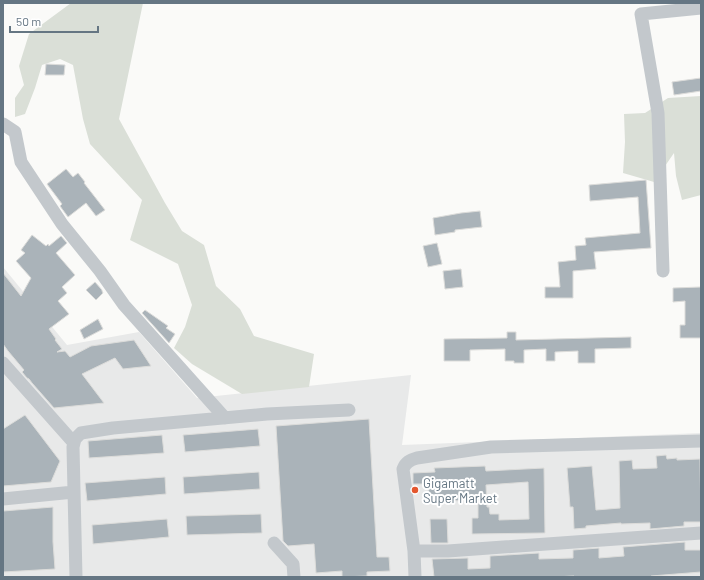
<svg xmlns="http://www.w3.org/2000/svg" width="704" height="580" viewBox="0 0 704 580" font-family="Barlow,sans-serif">
<rect width="100%" height="100%" fill="#fafaf8"/>
<path fill="#e8e9e9" d="M3,267L67,345L139,332L197,398L411,375L402,445L701,433V577H3Z"/>
<path fill="#dadfd7" d="M71,3H143L119,119L165,203L182,231L204,245L216,286L240,309L254,336L314,354L309,387L242,394L192,364L174,348L185,327L192,305L178,264L130,240L142,200L90,144L83,119L73,65L60,59L42,65L35,88L25,114L15,117V98L24,85L19,66L29,34Z
M701,96V195L682,200L676,176L674,153L654,182L623,173L625,142L624,114L645,113L668,98Z"/>
<path fill="#aab3b9" stroke="#dcdcda" fill-rule="evenodd" d="M46,64L65,65L64,75H45Z
M701,78V91L674,95L672,82Z
M66,169L73,177L78,173L85,182L84,183L105,210L96,216L86,203L68,217L60,206L62,204L47,184Z
M646,180L651,248L594,252L596,269L573,271V298H545V287H560L558,262L576,260L575,246L586,245L585,238L640,233L638,197L590,201L589,185Z
M480,211L482,227L455,230V232L435,235L433,218L461,213Z
M32,235L46,246L48,244L49,246L61,236L67,243L56,253L75,275L62,287L67,293L58,301L69,314L49,329L56,339L55,340L62,349L57,352L65,351L70,357L91,346L134,340L151,366L123,369L115,358L82,374L104,403L54,408L32,383L29,379L27,378L22,372L24,370L8,351L3,344V273L21,296L31,278L16,261L25,253L21,250Z
M437,243L442,264L428,267L423,246Z
M461,269L463,287L445,289L443,271Z
M95,282L102,290V291L103,293L96,300L86,290Z
M701,287V338H680V325H685V301L673,302V288Z
M145,310L168,326L166,328L175,334L169,343L142,313Z
M98,319L103,329L84,339L80,330Z
M507,332H516V340L631,337V348L595,349V363H578V351L555,352V361H546V349L524,350V363H514V361H505V349L470,350V361H444V339L507,338Z
M25,415L60,461L51,482L3,486V429Z
M369,419L377,557H389L390,571L367,572V576L342,577V571L316,573L314,544L288,546L283,541L276,426Z
M258,429L260,446L185,452L183,435Z
M162,435L164,453L89,458L88,441Z
M666,455L667,459L677,458V460L700,459L701,522H684V526L650,529V523L621,524V523L586,526V528L574,529L573,507H570L567,468L592,466L596,510L620,508L619,461L632,460L633,469L657,468L656,456Z
M485,466L486,471L544,468L545,533L472,534V518H478V499L429,503L428,484H413V473L435,472L434,468ZM528,482L529,519L499,520V514H490L489,507H487L486,485Z
M259,472L260,489L184,494L183,477Z
M165,477L166,494L87,501L85,483Z
M53,507V542L55,569L3,572V511Z
M261,514L262,533L187,535L186,516Z
M167,519L169,537L93,544L92,525Z
M430,519H447L448,543H431Z
M685,542V550H701V572L651,576V577H574V576L554,577H434L432,559L468,558V569L490,568V556L539,553V559L573,558V550L599,548V558L624,556L623,547Z"/>
<g fill="none" stroke-linecap="round" stroke-linejoin="round">
<path stroke="#c3c8cc" stroke-width="13" d="M3,124L15,132L21,162L62,224L100,271L124,305L225,418
M663,271L658,113L641,14L701,8
M3,363L74,443
M3,499L13,498L74,492
M274,543L293,564L294,577
M414,551H448L701,533
M76,577L73,447L75,439L81,433L113,428L267,414L349,410
M415,577L414,551L403,469C406,462 410,460 417,458L491,447L701,441"/>
</g>
<circle fill="#e4572e" stroke="#fff" stroke-width="1.5" cx="415" cy="490" r="4"/>
<g text-anchor="middle" dominant-baseline="central" stroke-width="4" stroke-linejoin="round" paint-order="stroke">
<g font-size="13" fill="#657683" stroke="#fff" text-anchor="start">
<text x="423" y="483">Gigamatt<tspan x="423" dy="15">Super Market</tspan></text>
</g>
</g>
<rect width="704" height="580" fill="none" stroke="#657683" stroke-width="8"/>
<path d="M10 26v6h88v-6" fill="none" stroke="#657683" stroke-width="2"/>
<text x="16" y="26" font-size="12" fill="#657683" stroke="#ffffff" stroke-width="3" paint-order="stroke">50 m</text>
</svg>
